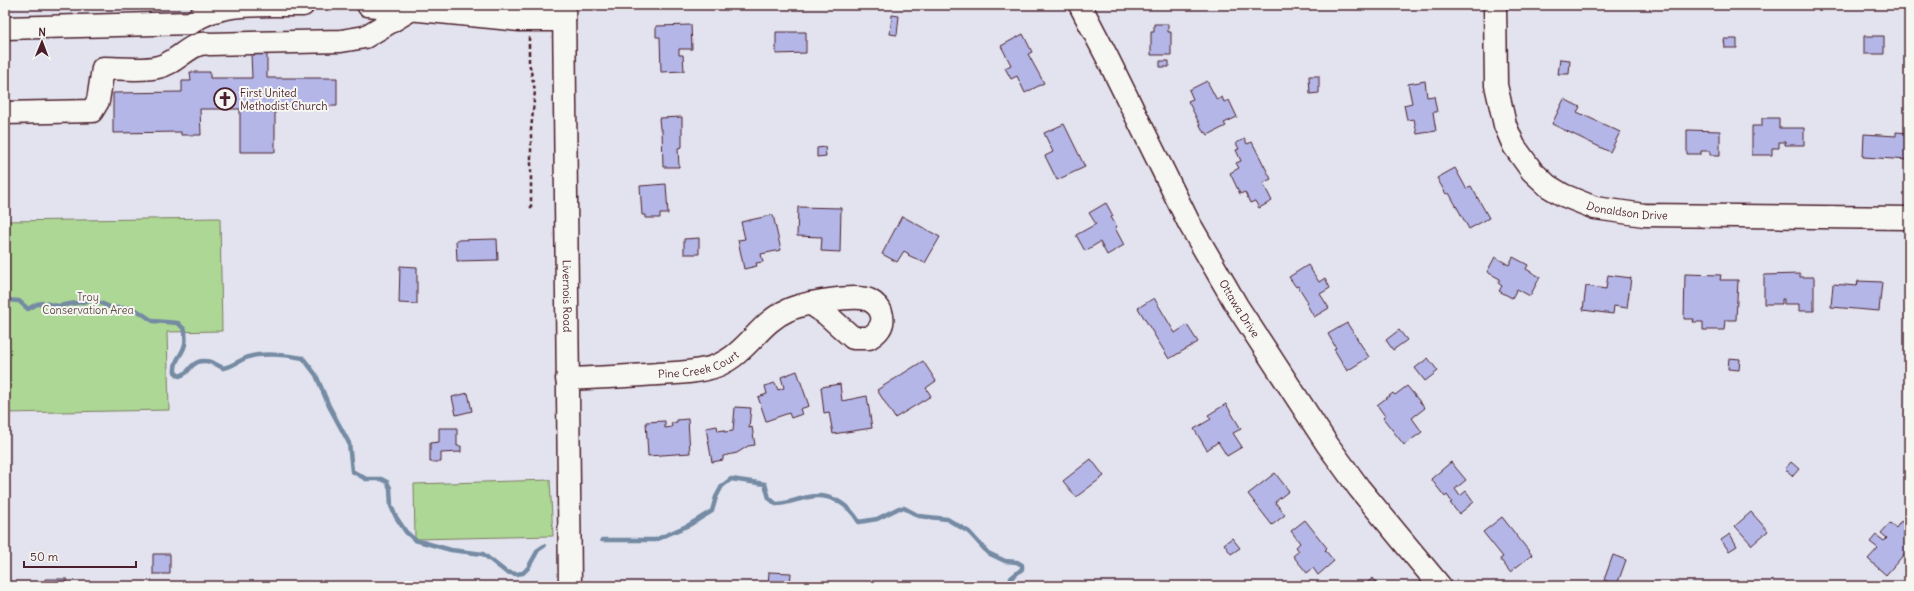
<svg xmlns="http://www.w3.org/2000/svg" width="1914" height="591" viewBox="0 0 1914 591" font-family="Delius,sans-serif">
<rect width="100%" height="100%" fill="#e2e3ef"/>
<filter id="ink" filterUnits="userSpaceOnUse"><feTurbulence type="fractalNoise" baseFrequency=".025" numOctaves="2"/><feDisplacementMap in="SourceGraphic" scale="8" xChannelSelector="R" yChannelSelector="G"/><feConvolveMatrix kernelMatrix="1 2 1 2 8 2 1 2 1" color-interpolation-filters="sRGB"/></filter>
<g filter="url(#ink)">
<path fill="#add795" stroke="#7c7b60" d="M220,218L222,331L167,332L169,410L5,413V221Z
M550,480L553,536L415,539L414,484Z"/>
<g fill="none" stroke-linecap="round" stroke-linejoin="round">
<path stroke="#758aa3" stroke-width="4.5" d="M5,300L19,301L28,309L37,304L43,303L58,306L94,300L112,308H130L138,311L153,321L178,323L185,330C185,335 186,340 185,344C183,355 174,358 175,372L179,376C186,374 188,371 192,366C202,356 214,363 223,368C232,367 238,361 246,358C259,352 289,355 303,358L316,375L329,406L349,443L352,471L366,479H381L387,482L390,488L391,506L396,517L406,532L415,540L451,550L483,554L506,572L516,574L523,573L528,568L538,550L544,546
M602,540H655L689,525L712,511L716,497L722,486L731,479L765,484L769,498L776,504C789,504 796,499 809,497C830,492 849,505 859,522L877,519L899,508H904L919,516L947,519L969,532L988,553L1005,561L1017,562L1022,565V569L1011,578L1008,586"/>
</g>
<path fill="#b3b6e7" stroke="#4a1f2b" d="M892,15L899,16L897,35L890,34Z
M1154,24H1168V32H1171V55H1151V32H1154Z
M691,25L692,49H679V55H683L684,71L661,72L660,37H656V26Z
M776,32H806V53L776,54Z
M1023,34L1032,52L1028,54L1044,83L1025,93L1017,76L1011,79L1005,68L1011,65L1001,46Z
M1864,36H1884V54H1864Z
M1724,39H1737V48H1725Z
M251,53H267V78H337V106L275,107V152H240V109H200L201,135H181V132L113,133V93L182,92V81H191L190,72H210V78H252Z
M1560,59L1570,60L1569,74H1558Z
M1160,61H1169V67H1160Z
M1309,76H1319V93L1310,94Z
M1207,81L1217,100L1222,97L1224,102L1229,100L1237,117L1224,123L1226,126L1208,135L1206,132L1204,133L1188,101L1193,99L1189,90Z
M1425,81L1427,97L1434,96L1437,112H1433L1436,131L1417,134L1414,119L1407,120L1404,105L1412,103L1408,84Z
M1564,99L1580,107L1577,112L1620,132L1610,152L1552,124Z
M682,117V147L678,148L679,167H663L662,129H660L659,118Z
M1762,118H1779V128H1804V145H1785V142H1779V148H1772V155H1752V126H1762Z
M1064,124L1085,167L1057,180L1045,156L1053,152L1044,133Z
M1687,130L1720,131V155H1710V151H1701V154H1687Z
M1896,132L1909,133V160L1863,157L1864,134L1896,136Z
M1245,139L1247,144L1252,142L1271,179L1263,183L1272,201L1259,208L1255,201L1250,203L1245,192L1240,194L1230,173L1239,168L1236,163L1241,161L1236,150L1239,149L1236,143Z
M825,147L826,156L817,157V148Z
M1455,168L1466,188L1471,186L1489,218L1469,229L1449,193L1446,194L1437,178Z
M666,184L668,214H660V218H645V215H642L640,186Z
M1106,203L1113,216L1111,217L1117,227L1115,228L1124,245L1107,255L1100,242L1085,251L1076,235L1096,224L1089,213Z
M798,207L841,208L840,252L821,251L822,237L797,236Z
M773,215L781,250L761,254L763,262L756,263L757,266L744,269L738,240L745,239L741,222Z
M902,216L940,237L925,263L908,255L909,254L904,251L897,262L882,254Z
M699,238V254H684V239Z
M497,239L498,260L457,261L456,240Z
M1495,257L1509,265L1513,257L1528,265L1526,269L1540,277L1530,296L1517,289L1512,298L1499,291L1502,286L1498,283L1500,279L1487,272Z
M1308,265L1319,282L1325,278L1330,288L1320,294L1329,308L1314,317L1306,303L1308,302L1298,286L1296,287L1289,277Z
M400,266L417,267V304L399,303Z
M1685,274L1721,275L1720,280H1738L1736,320H1725L1724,330H1703V322H1693L1694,319H1684Z
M1800,274V277H1814V311H1799V304H1784V299H1782V304H1764V275Z
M1608,275L1631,278L1627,308L1614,306L1613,314L1583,310L1586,286L1606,289Z
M1858,281L1882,282L1879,311L1831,307L1833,284L1857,286Z
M1154,298L1175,333L1187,325L1198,342L1169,359L1138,308Z
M1347,323L1369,357L1347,371L1334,349L1336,348L1328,334Z
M1399,330L1407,340L1393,350L1386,340Z
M1428,358L1438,371L1425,381L1415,368Z
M1729,358L1740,359L1739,370L1728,369Z
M923,361L936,381L926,388L931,396L895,418L877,390Z
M797,371L809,406L800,409L802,414L791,418L789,413L766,421L758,397L767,394L765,386L775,383L778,390L784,388L781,377Z
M840,384L842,401L867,396L872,428L833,434L829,412L824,413L821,387Z
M1407,386L1425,408L1412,418L1422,432L1404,445L1383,418L1385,416L1377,405L1393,393L1395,395Z
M468,393L472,411L456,415L452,397Z
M1226,404L1241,429L1233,433L1242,447L1227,456L1218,442L1207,450L1194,429L1211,419L1208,415Z
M735,407L751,408L749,428L752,427L755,445L748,446L737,453L723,456V460L712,462L706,428L717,426L718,431L724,430V432L733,431Z
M688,419L690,453L648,456L646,422L665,421V428L672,427L671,423L677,422V420Z
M439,428H457V446H461V452L441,453V462H430V443L439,442Z
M1091,459L1104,476L1076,497L1063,481Z
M1451,462L1466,480L1455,489L1460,496L1466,491L1474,502L1459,514L1450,503L1452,502L1447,495L1445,497L1431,479Z
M1791,462L1799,469L1793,476L1785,469Z
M1275,473L1289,491L1275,502L1285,515L1272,525L1248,494Z
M1751,512L1768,531L1752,545L1735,526Z
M1502,517L1532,555L1510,572L1500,559L1503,557L1483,532Z
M1305,520L1327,548L1325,550L1334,561L1318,575L1313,568L1307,573L1293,556L1299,551L1296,547L1300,543L1291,531Z
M1901,521L1909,528V553L1906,552L1886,575L1868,559L1878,548L1870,542L1876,535L1884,541L1887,538L1881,533L1890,523L1896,528Z
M1730,534L1737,546L1729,551L1721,540Z
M1232,538L1240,548L1231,554L1224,544Z
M153,554H170V574H153Z
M1613,555L1626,560L1617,585L1604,580Z
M769,572L791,573L790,586H768Z
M1373,578L1379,586H1363Z
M45,579H67V586H45Z"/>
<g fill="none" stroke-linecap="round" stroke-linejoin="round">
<g stroke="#4a1f2b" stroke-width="25">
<g id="minor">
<path d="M368,5L520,20H564"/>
<path id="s1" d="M564,5L570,586"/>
<path id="s2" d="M1080,5L1107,57L1189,223L1237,306L1327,444L1359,488L1440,586"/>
<path id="s3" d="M1495,5L1496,85L1505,125L1514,146L1532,171L1548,186L1563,195L1595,208L1644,215L1909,218"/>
<path d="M5,28L191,23C220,0 267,6 303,5"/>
<path d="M5,113L92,111L98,101L103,68C118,68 144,71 158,67C178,63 191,40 210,44L341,41L365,37L412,9"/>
<path id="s4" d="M567,379C597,378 627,376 658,374C674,373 690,373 706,369C744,361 756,324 788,310C803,303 855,294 869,300C875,303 881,309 882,316C884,326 877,333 869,338H853L826,314L810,303"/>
</g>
</g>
<path stroke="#4a1f2b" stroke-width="2.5" stroke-dasharray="4 3" stroke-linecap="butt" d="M529,37V62L535,91L531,130V211"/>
<use href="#minor" stroke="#f6f6f2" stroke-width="22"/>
</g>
</g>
<defs>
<g id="church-ring" transform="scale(1.15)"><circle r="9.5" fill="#f6f6f2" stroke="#4a1f2b" stroke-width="1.5"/><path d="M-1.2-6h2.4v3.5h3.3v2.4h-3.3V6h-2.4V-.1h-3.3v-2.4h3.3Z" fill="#4a1f2b"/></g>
</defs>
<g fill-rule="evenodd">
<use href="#church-ring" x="225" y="99"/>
</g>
<g text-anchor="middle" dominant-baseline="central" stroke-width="4" stroke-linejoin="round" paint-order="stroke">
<g font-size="11" fill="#4a1f2b" stroke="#f6f6f2" text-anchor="start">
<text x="240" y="93">First United<tspan x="240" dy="13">Methodist Church</tspan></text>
</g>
<g font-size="11" fill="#4a1f2b" stroke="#f6f6f2">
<text stroke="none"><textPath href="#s3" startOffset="281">Donaldson Drive</textPath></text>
<text stroke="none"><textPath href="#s1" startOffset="291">Livernois Road</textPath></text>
<text stroke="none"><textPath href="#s2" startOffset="343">Ottawa Drive</textPath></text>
<text stroke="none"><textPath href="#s4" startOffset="133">Pine Creek Court</textPath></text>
</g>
<g font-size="11" fill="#634d46" stroke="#f6f6f2">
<text x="88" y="297">Troy<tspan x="88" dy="13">Conservation Area</tspan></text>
</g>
</g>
<rect width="1914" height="591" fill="none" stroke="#f6f6f2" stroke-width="20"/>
<rect x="10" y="10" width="1894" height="571" fill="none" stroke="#4a1f2b" stroke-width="1.5" filter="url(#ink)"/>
<g transform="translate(42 42) rotate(1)" stroke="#f6f6f2" stroke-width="3" paint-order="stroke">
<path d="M0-3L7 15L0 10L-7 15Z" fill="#4a1f2b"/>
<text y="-6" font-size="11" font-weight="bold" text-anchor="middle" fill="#4a1f2b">N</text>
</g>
<path d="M24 561v6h112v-6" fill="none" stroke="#4a1f2b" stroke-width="2"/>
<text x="30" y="561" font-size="12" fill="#4a1f2b" stroke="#f6f6f2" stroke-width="3" paint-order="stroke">50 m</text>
</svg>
